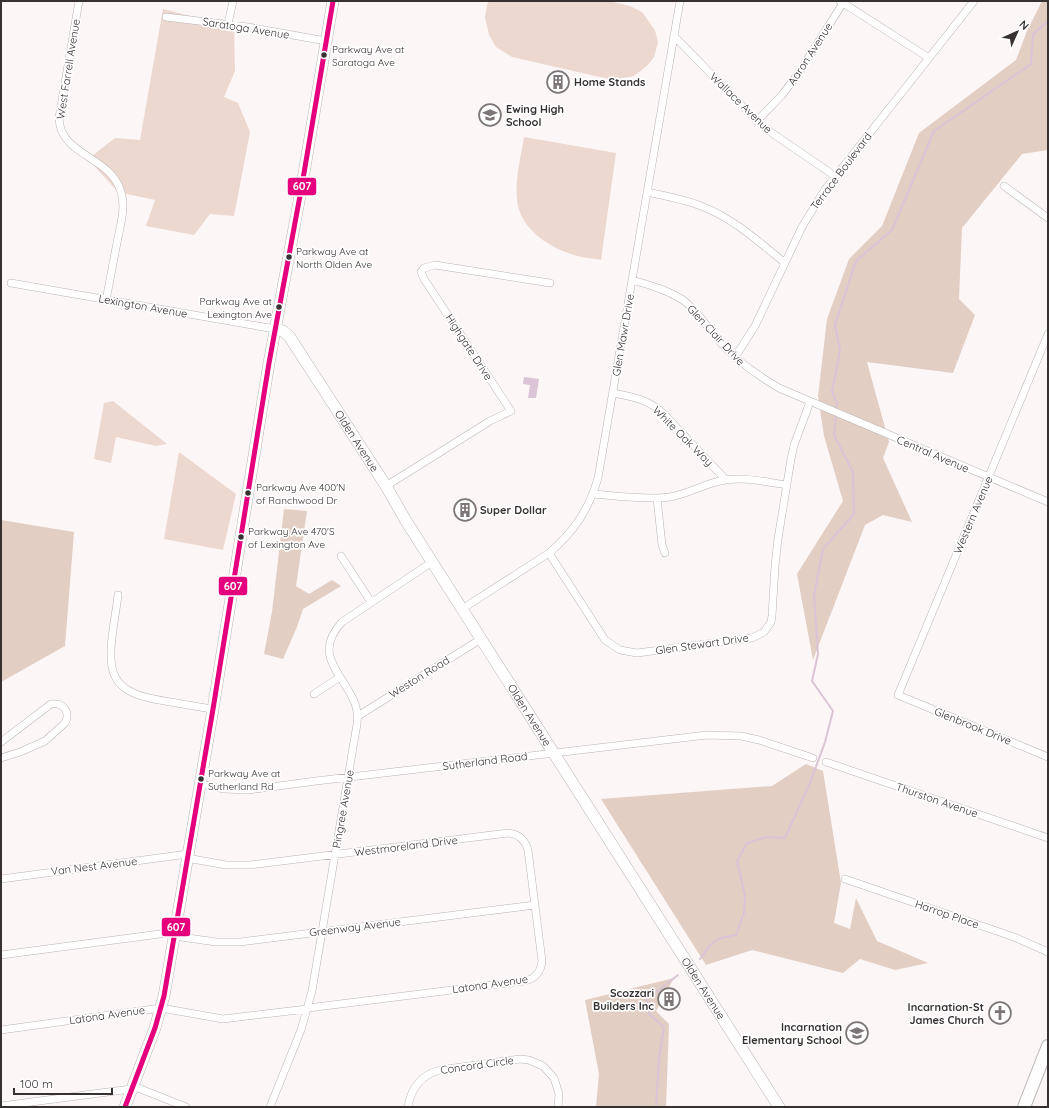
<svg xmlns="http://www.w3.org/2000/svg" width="1049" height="1108" viewBox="0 0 1049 1108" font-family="Quicksand,sans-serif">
<rect width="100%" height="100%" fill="#fcf6f6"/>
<path fill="#edd8cf" d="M489,1H609L630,6L642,12L655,30L658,42L654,57L648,65L634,76L613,80L512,57L496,47L489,35L485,17L487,5Z
M163,9L234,27L235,71L224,97L238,103L250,132L234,216L210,214L194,235L146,226L155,200L118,192L88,159L115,138L140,140Z
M524,137L616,153L601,260C591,258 581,258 571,254C546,246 518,226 517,198C515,178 521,157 524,137Z
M113,401L167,444L156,446L116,437L111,463L94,459L104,403Z
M179,452L236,494L223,550L164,539Z"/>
<path fill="#e3cec4" d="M1042,1H1048V150L1022,154L962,228L959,299L975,315L953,373L867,362L889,442L883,458L912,522L883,515L865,525L813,660L797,574L843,501L824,436L818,396L827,319L849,259L882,226L919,133L1016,60L1027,31Z
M284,509L307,511L296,586L309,594L332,580L341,586L303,609L297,627L283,659L264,654L272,612Z
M1,520L74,532L65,646L1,682Z
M806,764L823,771L841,883L834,923L850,929L856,898L877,941L928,963L895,970L860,959L843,973L752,950L706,965L601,799L772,786Z
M674,978L656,1011L669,1024L666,1107H596L599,1074L585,1000Z"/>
<path fill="#dac4d6" d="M524,377L539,379L536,398H528L530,385L523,384Z"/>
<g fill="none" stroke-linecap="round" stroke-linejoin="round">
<path stroke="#dac4d6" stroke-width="2" d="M836,410L837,403L832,392L840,350L835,325L856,261L892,230L934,131L1031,64L1033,34L1048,21
M700,959C712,941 715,938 736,935L744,913L745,896L737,861L747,843L766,837L785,838L810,783L825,742L833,711L812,681L818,654L814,595L823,549L854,514L853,472L834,435L836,415
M656,1107L659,1059L664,1027L649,1014L647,999L678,975"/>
<g stroke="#bbb5b5" stroke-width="8">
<path id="minor" d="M79,1L59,118C60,156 111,156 121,192C126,208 120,226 117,243C113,262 110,281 106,300
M840,1L929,58
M166,17L248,27L326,41
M228,24L233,1
M674,36L757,121L772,133L835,176
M757,121L782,95L798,74L843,3
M1004,186L1048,218
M647,192C665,196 684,199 701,206C733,218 759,242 785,263
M632,280C650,285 667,290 683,300C698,311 707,327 719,341C736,361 757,375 779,388L1048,502
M11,283L275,329
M1048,334L898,695L1048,757
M735,357L755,326L802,227L824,191L974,1
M613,393C633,397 647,399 663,413L726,480
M386,486L490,421L511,411L424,279L421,272L424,268L435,265L550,283
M593,494C617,496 646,500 670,497C687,494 702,485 720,481C742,476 765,482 787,485
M657,498L662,545L665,553
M549,553L605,640L620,650L637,653L752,638L764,632L771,622L772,616L775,566L778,539L791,459L794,445L810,402
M341,556L371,602
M118,595C116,614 110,639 111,657C111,693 141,697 170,702C184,704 198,707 213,709
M462,609L549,553C574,532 589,509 598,478L680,1
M314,694L340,677
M358,716L481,639
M1,742L51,704C63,702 71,712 65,723L45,741L20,752L1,758
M826,762L1048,838
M200,784L224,789L248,790L316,781L707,735L741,736L759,740L813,758
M187,858L226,865H250L508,833C519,834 525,840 528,850L542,961C541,972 535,979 524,981L308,1008
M1,879L188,854
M845,879L1014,937L1048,952
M174,936L216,942H240L535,905
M1,955L175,932
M1,1030L161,1008L223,1019L307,1009
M133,1086L186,1107
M1,1106L131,1089
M270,1107L301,1030L312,991L357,724C358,715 357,707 353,699C340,671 313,654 342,622L432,562
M408,1107C411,1088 421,1075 440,1070L520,1059L529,1060L543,1066L554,1078L559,1094L558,1107"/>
</g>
<g stroke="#bbb5b5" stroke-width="12">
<g id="secondary">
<path id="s1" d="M275,329L283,331L289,336L386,486L406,521L779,1107"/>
<path d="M125,1107L155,1028L164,996L213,709L269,363L302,185L333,1"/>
</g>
</g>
<g stroke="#bbb5b5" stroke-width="14">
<path id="primary" d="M1024,1107L1048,1046"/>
</g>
<use href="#minor" stroke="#fffefe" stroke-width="7"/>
<use href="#secondary" stroke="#fffefe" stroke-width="11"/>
<use href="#primary" stroke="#fffefe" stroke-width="12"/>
<g stroke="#fff" stroke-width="8">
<path id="bus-1" d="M125,1107L155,1028L164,996L213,709L269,363L302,185L333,1"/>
</g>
<use href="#bus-1" stroke="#e5007d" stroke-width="5"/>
</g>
<defs>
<g id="building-ring" transform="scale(1.15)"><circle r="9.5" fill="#fff" stroke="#7d7677" stroke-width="1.5"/><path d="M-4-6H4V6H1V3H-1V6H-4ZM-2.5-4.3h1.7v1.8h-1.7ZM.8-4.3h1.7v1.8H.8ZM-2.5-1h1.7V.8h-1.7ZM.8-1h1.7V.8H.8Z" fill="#7d7677"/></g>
<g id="school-ring" transform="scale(1.15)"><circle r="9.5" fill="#fff" stroke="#7d7677" stroke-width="1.5"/><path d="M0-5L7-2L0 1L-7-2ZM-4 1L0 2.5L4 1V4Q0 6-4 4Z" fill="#7d7677"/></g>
<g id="church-ring" transform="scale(1.15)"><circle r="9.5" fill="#fff" stroke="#7d7677" stroke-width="1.5"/><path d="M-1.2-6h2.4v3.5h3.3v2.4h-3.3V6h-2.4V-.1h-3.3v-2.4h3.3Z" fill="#7d7677"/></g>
</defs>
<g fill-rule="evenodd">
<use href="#building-ring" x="558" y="82"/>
<use href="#school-ring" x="490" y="115"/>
<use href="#building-ring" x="465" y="510"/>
<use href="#building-ring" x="669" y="999"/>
<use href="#church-ring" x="1000" y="1013"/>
<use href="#school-ring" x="857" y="1033"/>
</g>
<g fill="#383132" stroke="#fff" stroke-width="1.5">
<circle cx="324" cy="55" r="3.5"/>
<circle cx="289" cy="257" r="3.5"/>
<circle cx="279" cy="307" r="3.5"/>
<circle cx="248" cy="493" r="3.5"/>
<circle cx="241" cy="537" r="3.5"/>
<circle cx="201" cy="779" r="3.5"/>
</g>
<g text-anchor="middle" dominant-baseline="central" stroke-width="3.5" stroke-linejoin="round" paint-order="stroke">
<g font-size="10" fill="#383132" stroke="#fff" text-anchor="start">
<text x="332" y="49">Parkway Ave at<tspan x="332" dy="13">Saratoga Ave</tspan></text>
<text x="296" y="251">Parkway Ave at<tspan x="296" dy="13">North Olden Ave</tspan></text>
<text x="272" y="301" text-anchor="end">Parkway Ave at<tspan x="272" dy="13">Lexington Ave</tspan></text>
<text x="256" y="487">Parkway Ave 400'N<tspan x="256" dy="13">of Ranchwood Dr</tspan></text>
<text x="248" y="531">Parkway Ave 470'S<tspan x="248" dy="13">of Lexington Ave</tspan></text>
<text x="208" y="773">Parkway Ave at<tspan x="208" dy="13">Sutherland Rd</tspan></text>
</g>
<g font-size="11" fill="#383132" stroke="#fff">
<text transform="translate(246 28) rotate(9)">Saratoga Avenue</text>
<text transform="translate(810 54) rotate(-57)">Aaron Avenue</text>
<text transform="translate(68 69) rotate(-81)">West Farrell Avenue</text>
<text transform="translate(741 103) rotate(44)">Wallace Avenue</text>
<text transform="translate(841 171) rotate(-53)">Terrace Boulevard</text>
<text transform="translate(143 306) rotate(10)">Lexington Avenue</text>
<text transform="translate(623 335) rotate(-80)">Glen Mawr Drive</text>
<text transform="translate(716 335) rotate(47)">Glen Clair Drive</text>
<text transform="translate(469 347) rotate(57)">Highgate Drive</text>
<text transform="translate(683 436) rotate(45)">White Oak Way</text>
<text stroke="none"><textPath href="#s1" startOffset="141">Olden Avenue</textPath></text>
<text transform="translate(933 454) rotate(23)">Central Avenue</text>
<text transform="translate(973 515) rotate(-67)">Western Avenue</text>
<text transform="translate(702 644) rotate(-8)">Glen Stewart Drive</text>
<text transform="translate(419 677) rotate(-32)">Weston Road</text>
<text stroke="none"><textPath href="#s1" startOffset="465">Olden Avenue</textPath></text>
<text transform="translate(973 726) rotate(22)">Glenbrook Drive</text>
<text transform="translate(485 761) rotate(-7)">Sutherland Road</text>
<text transform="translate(937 800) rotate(19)">Thurston Avenue</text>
<text transform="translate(343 809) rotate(-80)">Pingree Avenue</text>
<text transform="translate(406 846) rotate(-7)">Westmoreland Drive</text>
<text transform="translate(94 866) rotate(-7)">Van Nest Avenue</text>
<text transform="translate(947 914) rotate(19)">Harrop Place</text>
<text transform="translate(355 927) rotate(-7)">Greenway Avenue</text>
<text transform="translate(490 984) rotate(-8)">Latona Avenue</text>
<text stroke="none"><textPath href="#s1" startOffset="789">Olden Avenue</textPath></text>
<text transform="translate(107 1015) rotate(-8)">Latona Avenue</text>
<text transform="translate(477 1065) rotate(-8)">Concord Circle</text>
</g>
<g font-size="11" font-weight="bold" fill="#383132" stroke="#fff" text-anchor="start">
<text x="574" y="82">Home Stands</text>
<text x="506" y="109">Ewing High<tspan x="506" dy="13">School</tspan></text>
<text x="480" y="510">Super Dollar</text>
<text x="654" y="993" text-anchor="end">Scozzari<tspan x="654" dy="13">Builders Inc</tspan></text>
<text x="984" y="1007" text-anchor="end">Incarnation-St<tspan x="984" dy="13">James Church</tspan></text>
<text x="842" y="1027" text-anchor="end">Incarnation<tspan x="842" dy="13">Elementary School</tspan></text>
</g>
</g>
<g stroke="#fff" stroke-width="1.5">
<rect x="287" y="177" width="30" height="19" rx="4" fill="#e5007d"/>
<rect x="218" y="576" width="30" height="20" rx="4" fill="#e5007d"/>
<rect x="161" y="917" width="30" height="20" rx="4" fill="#e5007d"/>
</g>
<g font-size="11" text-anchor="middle" font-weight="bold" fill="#fff">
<text x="302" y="190">607</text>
<text x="233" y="590">607</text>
<text x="176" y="931">607</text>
</g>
<rect width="1049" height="1108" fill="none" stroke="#383132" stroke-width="4"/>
<g transform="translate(1017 32) rotate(45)" stroke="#ffffff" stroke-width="3" paint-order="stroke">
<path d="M0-3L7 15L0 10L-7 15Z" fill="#383132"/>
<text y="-6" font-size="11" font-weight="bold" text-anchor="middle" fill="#383132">N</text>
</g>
<path d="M14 1088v6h98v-6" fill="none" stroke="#383132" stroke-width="2"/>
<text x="20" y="1088" font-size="12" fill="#383132" stroke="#ffffff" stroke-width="3" paint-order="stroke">100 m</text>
</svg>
